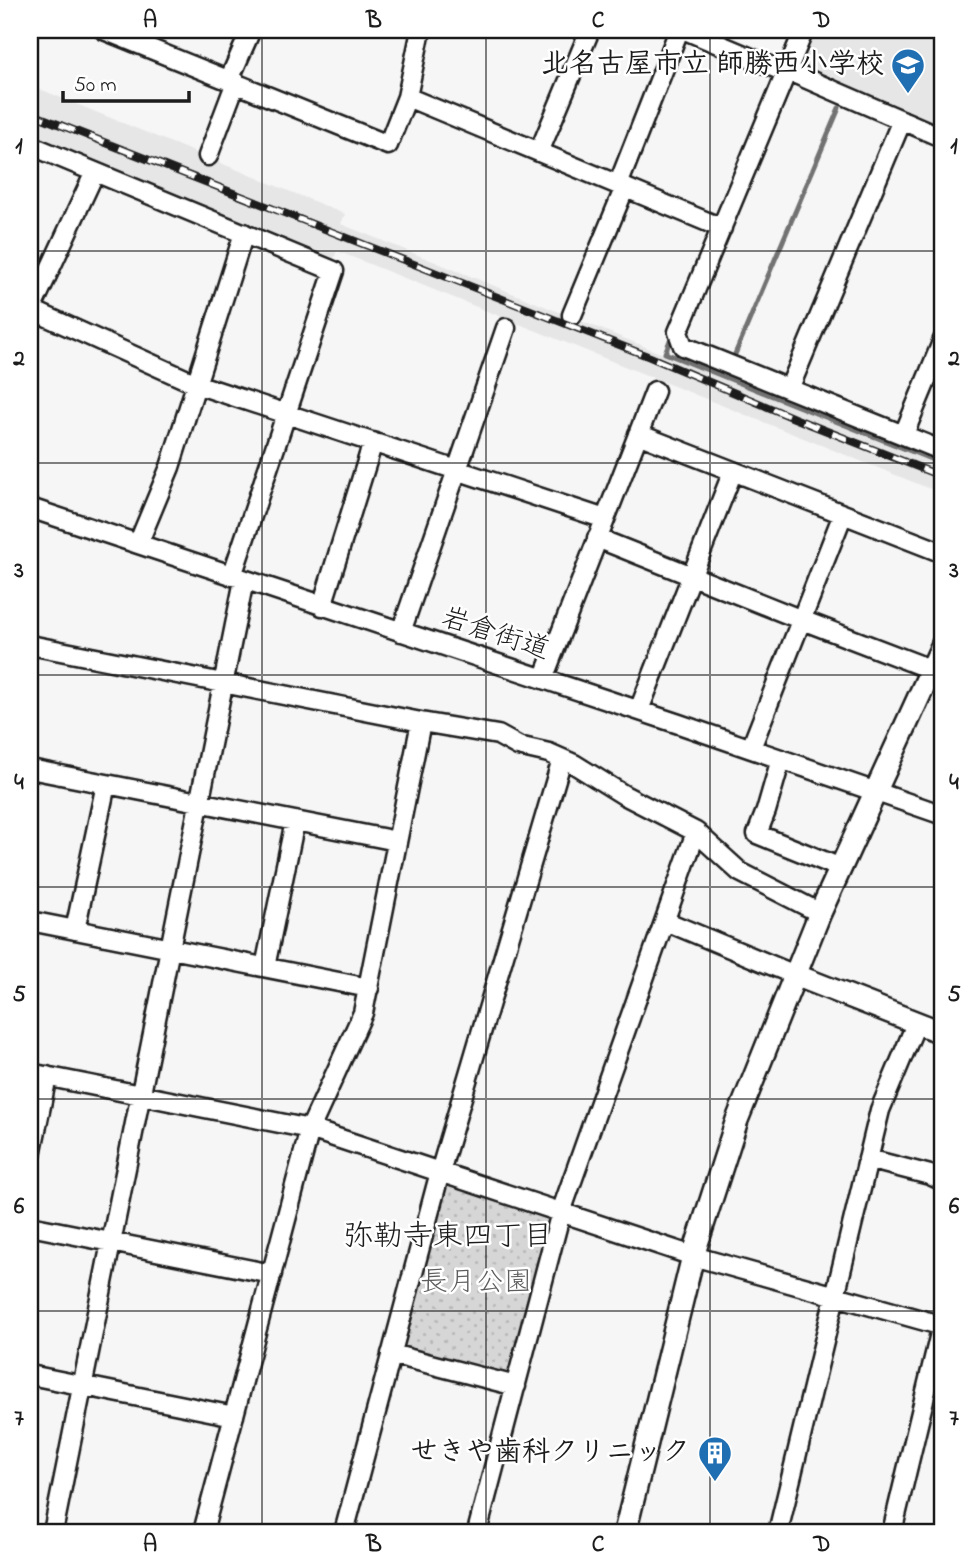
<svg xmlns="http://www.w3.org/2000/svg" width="973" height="1562" viewBox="0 0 973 1562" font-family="'Indie Flower','Klee One',sans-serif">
<defs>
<pattern id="park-dots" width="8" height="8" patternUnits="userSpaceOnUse" patternTransform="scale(1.75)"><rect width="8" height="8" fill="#d6d6d6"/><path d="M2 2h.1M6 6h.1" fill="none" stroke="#b7b7b7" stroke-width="1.8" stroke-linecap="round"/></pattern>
</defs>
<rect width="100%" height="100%" fill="#f6f6f6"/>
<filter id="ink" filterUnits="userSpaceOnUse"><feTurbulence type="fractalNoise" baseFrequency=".0143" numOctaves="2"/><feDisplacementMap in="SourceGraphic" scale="14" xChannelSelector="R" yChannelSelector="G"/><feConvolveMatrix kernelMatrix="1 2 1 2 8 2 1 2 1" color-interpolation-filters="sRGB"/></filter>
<g filter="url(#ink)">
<path fill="#e6e6e6" d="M815,30H943V126L802,64L801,62Z
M30,85L345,214L341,224L943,467V494L337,251L333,261L30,142Z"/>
<path fill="url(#park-dots)" stroke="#797979" stroke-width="2" d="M444,1184L551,1219L511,1374L504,1378L406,1353L402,1347Z"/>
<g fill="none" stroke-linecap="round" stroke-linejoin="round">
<path stroke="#727272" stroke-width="5" d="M673,333L665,353L943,464
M733,359L839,108"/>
<g stroke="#1c1c1c" stroke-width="23">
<path id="minor" d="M104,30L388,145L407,97L421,30
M685,30L787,73L791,72L943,138
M804,30L678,332L683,346L943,451
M229,80L251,30
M407,97L722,228
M30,145L334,271L232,576
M539,152L590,30
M208,156L236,82
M618,185L679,30
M30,309L196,384L605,519
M30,312L95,172
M572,315L625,187
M789,389L902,120
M638,434L943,553
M904,434L943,340
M30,508L679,724L943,815
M597,538L802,620L943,674
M138,544L170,467L244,233
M322,606L373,442
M401,632L506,328
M30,645L421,722
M543,679L655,391
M639,710L733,471
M751,748L843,514
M781,759L766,811L757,834L841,868
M30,769L397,841
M696,832L740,872L820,913
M30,921L369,988
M665,921L795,975
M75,930L106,784
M265,967L295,821
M30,1073L310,1129L693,1256L943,1326
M868,1159L930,1175L943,1181
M30,1160L47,1076
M30,1226L272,1274
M391,1354L516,1386
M30,1375L234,1416
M53,1532L244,580
M203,1532L310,1129L363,1013L421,722L498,735L518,746L549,753L574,764L624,795L696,832L561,1212L477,1532
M344,1532L440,1172L562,759
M778,1532L880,1110L916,1024
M892,1532L942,1325"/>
</g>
<g stroke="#1c1c1c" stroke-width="26">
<path id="tertiary" d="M795,975L943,1033
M625,1532L693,1256L737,1120L820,913L943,644"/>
</g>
<use href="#minor" stroke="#fff" stroke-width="18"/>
<use href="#tertiary" stroke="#fff" stroke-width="21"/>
<g stroke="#1c1c1c" stroke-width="8">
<path id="rail" d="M30,113L650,357L794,418L943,477"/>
</g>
<use href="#rail" stroke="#fff" stroke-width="5" stroke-dasharray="16" stroke-linecap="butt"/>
</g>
</g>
<path fill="none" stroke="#1c1c1c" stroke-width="2" stroke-opacity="0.55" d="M262,30V1532M486,30V1532M710,30V1532M30,251H943M30,463H943M30,675H943M30,887H943M30,1099H943M30,1311H943"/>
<defs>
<g id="school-pin" transform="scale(1.75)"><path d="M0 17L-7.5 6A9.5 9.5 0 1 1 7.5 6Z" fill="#1f6fb2" stroke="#fff"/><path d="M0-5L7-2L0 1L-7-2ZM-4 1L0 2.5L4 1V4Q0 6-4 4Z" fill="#fff"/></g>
<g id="building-pin" transform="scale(1.75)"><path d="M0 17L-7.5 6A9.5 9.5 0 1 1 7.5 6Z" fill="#1f6fb2" stroke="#fff"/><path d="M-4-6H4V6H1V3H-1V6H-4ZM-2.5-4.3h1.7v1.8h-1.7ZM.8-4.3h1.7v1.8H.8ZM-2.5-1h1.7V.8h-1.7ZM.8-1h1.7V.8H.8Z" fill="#fff"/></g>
</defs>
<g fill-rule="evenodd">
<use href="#school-pin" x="908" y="65"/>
<use href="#building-pin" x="715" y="1453"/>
</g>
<g text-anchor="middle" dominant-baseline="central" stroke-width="5" stroke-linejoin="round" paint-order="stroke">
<g font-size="28" font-weight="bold" fill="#1c1c1c" stroke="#fff" text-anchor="end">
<text x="884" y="65">北名古屋市立 師勝西小学校</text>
<text x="690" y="1453">せきや歯科クリニック</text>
</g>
<g font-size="28" fill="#1c1c1c" stroke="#fff">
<text transform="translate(495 635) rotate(18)">岩倉街道</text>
</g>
<g font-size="28" fill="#5d5d5d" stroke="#fff">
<text x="476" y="1283">長月公園</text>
</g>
<g font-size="30" fill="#1c1c1c" stroke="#fff">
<text x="448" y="1238">弥勒寺東四丁目</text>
</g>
</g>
<rect width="973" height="1562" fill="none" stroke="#fff" stroke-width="77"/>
<path d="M63 91v10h126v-10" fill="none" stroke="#1c1c1c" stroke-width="3.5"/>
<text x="74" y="91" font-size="21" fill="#1c1c1c" stroke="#ffffff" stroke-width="5" paint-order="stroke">50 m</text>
<rect x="38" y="38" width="896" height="1486" fill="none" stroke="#1c1c1c" stroke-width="2.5"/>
<g font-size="23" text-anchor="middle" font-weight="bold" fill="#1c1c1c">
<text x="150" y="27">A</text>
<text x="374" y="27">B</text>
<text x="598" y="27">C</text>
<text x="822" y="27">D</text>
<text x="19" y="153">1</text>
<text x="954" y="153">1</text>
<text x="19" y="365">2</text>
<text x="954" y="365">2</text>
<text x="19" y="577">3</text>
<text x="954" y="577">3</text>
<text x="19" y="789">4</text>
<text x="954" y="789">4</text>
<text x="19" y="1001">5</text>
<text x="954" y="1001">5</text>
<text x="19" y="1213">6</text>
<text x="954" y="1213">6</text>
<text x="19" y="1425">7</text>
<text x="954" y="1425">7</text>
<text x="150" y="1551">A</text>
<text x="374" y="1551">B</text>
<text x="598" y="1551">C</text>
<text x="822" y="1551">D</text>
</g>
</svg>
